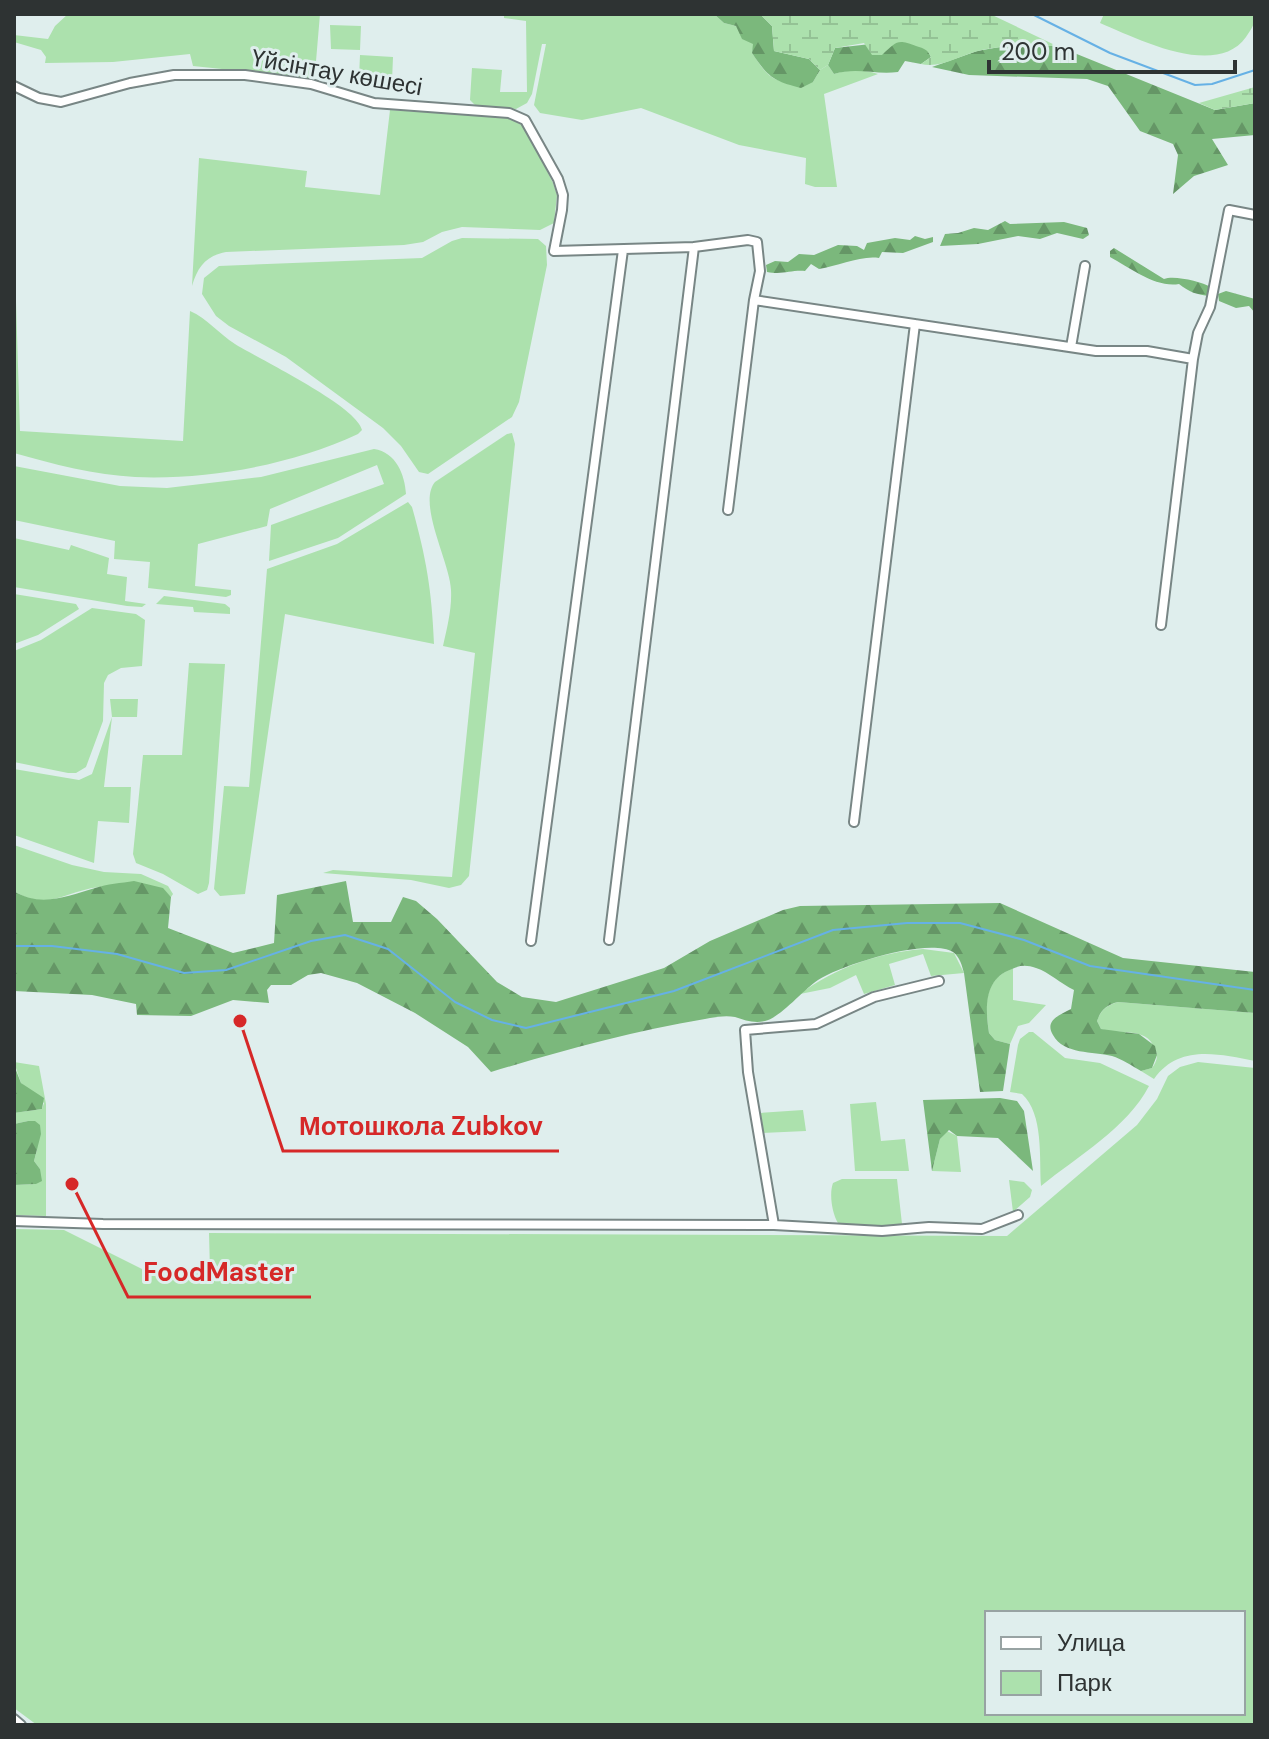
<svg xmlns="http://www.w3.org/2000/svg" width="1269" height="1739" viewBox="0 0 1269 1739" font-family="'DM Sans',sans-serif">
<defs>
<pattern id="forest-firs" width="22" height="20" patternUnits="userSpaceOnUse" patternTransform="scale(2)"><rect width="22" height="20" fill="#7bb87c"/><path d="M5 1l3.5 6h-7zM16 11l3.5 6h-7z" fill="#659666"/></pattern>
<pattern id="wetland-marsh" width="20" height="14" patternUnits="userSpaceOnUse" patternTransform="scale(2)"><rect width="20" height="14" fill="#ace1ad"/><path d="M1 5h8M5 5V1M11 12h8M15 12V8" fill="none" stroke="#94c295"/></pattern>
</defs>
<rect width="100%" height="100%" fill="#dfeeed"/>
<path fill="#ace1ad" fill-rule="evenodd" d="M68,14H320L315,73L309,78L193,66L190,54L113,62L45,63L46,57L41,50L14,42V35L48,39L55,26Z
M504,14H714L724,23L736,26L754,44L752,53C773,85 775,82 813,82L820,70L828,65L834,74C850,69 862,69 878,74L824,94L837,187H815L805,184L806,158L739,145L641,108L582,120L540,113L534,105L546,44H542L532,94L527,103L516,109L475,105L470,100L472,68L502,70L500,92H527L526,21L504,18Z
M1104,14H1255C1255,24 1252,28 1246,37C1216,79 1138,39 1100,23Z
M330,25L361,26L360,50L331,49Z
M360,55L393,57L392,81L359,78Z
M390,110L507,117L522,125L528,133L553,183L557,195L554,223L540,230L462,227L442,232L423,242L404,245L226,252C206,256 198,266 192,286L199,158L307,171L305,187L380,195Z
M462,238L538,239L546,246L547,265L519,402L512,417L428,474L419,472L401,446L383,428L286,357L229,326L216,316L202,294L204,278L219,266L422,258L452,241Z
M16,301L20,431L183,441L190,311C207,318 219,334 235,344C259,359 357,406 362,430L358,434C291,465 209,480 135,477C96,475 52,464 14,453Z
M512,433L515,444L469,876L461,885L449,888L411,880L323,873L333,870L452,877L475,653L443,646C447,628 452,609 451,590C450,562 417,504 435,482L507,434Z
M374,449C396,452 405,475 406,494L338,538L269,561L271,525L384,484L377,465L270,509L267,526L198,544L195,586L231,590V595L226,597L148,588L150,562L114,559L115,541L14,520V466L120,486L167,488L261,477Z
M408,502L412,507C426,557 432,591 434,644L285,614L245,894L220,896L214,889L224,786L249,787L267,569L337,544Z
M14,538L69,550L71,545L109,558L107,574L127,577L125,601L146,604L142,607L127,606L14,587Z
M14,594L76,604L79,609L38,635L14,644Z
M164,596L225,604L230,608V614L194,612L193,607L156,604Z
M92,608L136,614L145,620L142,666L121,668L108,675L104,683L103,721L86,767L76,773H68L14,762V651L41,640Z
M189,663L225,664L209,883L207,890L198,894L163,874L136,863L133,854L143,755H182Z
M110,699H138L137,717H112L104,787H131L129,823L98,821L94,863L14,835V769L79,780L92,774L112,717Z
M14,845L72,865L104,872L141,874L168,886L173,894L171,897L162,888C142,888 119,884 99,887C66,891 47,912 14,891Z
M923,949L954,953L964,973L931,976L923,954L889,964L895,985L864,994L856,975L830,988L800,994C836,967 878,953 923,949Z
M1013,968V1000L1046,1005L1029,1023L1018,1026L1010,1044L995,1040L989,1033C985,1005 983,980 1013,968Z
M1118,1002L1255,1013V1061C1218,1054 1179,1044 1154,1079L1141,1071L1152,1068C1156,1062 1159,1057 1155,1049C1146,1025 1119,1036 1101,1029L1097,1021C1101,1010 1106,1006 1118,1002Z
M1029,1032H1033L1065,1058L1100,1063L1149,1086C1127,1128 1078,1156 1041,1186C1039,1158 1044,1114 1022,1094L1010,1092L1018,1045L1020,1039Z
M14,1062L39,1066L46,1104V1216L14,1215V1185L36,1184L40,1169L34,1161L37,1150L28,1121L14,1124V1113L42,1109L44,1103L21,1083Z
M1198,1062L1255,1068V1725H37L14,1708V1229L64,1230L148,1272L210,1271L209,1233L1007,1236L1137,1125L1157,1099L1168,1076L1180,1067ZM987,1613H1243V1713H987Z
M876,1102L881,1141L905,1139L909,1171H855L850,1104Z
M803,1110L806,1131L762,1133L759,1113Z
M947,1131L957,1136L961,1172L932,1171L940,1139Z
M842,1179H897L902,1224L881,1228L838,1223C832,1213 829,1194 833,1183Z
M1009,1180L1024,1182L1032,1190L1030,1197L1013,1212Z"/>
<path fill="url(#forest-firs)" d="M714,14H760L772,26L774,51L809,59L820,70L813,82L801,88C773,81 768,77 752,53L753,44L742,39L736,26L724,23Z
M906,40L927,49L931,57L921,64L905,61L898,72C875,75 857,67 834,74L828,65L835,48Z
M1017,44L1057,46L1215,110L1255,103V135L1212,139L1228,165L1194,176L1173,194L1178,155L1173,144L1140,131L1108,86L1087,79L969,75L932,67L977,51Z
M1005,221L1010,224L1064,222L1087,228L1089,235L1083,239L1057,233L1040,239L1018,236L978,244L940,246L945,234L958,233L974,228L988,230Z
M915,236L925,239L933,237V242L903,253L882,252L879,258C862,255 838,266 819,269L811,264L805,271C790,270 783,275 767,272L766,265L775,261L788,262L799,254L814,255L838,245L857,246L864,250L867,243L895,238L910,240Z
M1114,248L1164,279C1175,275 1201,282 1211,287L1210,296C1197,295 1189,292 1179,284C1156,288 1130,268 1110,257V251Z
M1226,291L1255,299V313L1249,306L1236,308L1219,301L1218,294Z
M134,881L163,888L171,897L168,928L233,953L274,943L277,895L346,881L353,922H391L403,897L416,901L437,919L497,982L522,997L556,1002L664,968L710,941L783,910L800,906L1000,903L1123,958L1255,972V1013L1118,1002C1106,1005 1101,1010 1097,1021L1101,1029L1139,1034L1155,1046L1157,1055L1152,1068L1141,1071C1132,1066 1122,1059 1112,1056C1093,1051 1064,1055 1053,1035C1044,1020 1060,1015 1071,1009L1074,990C1061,984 1049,972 1036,968C1027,965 1020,965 1012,969C984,979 985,1007 989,1033L995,1040L1010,1044L1003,1091L980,1092L964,973C962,966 960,957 953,952C928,937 841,965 818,980C803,990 780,1018 765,1021C754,1024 745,1020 735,1017C726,1015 714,1017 705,1019C632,1031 561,1051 491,1072L468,1047L415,1013L357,983L321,973L308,975L291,985H271L267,990L269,1003L233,1000L191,1016L137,1015L136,1004L92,995L14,991V891C41,908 67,896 95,888C107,884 121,883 134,881Z
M14,1065L21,1083L44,1098L42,1109L14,1113Z
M1000,1098L1017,1101L1024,1111L1033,1171L998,1138L957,1136L949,1130L940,1139L932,1171L923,1100Z
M28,1121H35L40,1125L41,1134L34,1161L40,1169L42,1181L36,1184L14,1185V1124Z"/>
<path fill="url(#wetland-marsh)" d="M760,14H990L1057,46C1031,45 1008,45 982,50C962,54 941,69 921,64L931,57C927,49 925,49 916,46C897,39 897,41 882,55H872L864,43L835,48L828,65L820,70L809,59L774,51L772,26Z
M1255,87V103L1215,110L1199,103Z"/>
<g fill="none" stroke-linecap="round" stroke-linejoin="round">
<path stroke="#66b1e5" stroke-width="2" d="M1032,14L1110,53L1195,85L1212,84L1255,70
M14,946H52L117,954L184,973L226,970L311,941L345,935L388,949L455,1002L492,1020L526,1028L674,991L833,930L907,923H960L1024,940L1090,966L1255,990"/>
<g stroke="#788685" stroke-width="12">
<path id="street" d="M14,86L39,98L61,102L130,83L174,75H245L311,84L374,103L509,113L525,120L558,179L563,195L562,210L554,251L694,247L609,940
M694,247L748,240L757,242L760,271L754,300L1096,351H1147L1193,359
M1071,347L1085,266
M728,510L754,300
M1161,625L1193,359L1198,333L1210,307L1229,210L1255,215
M854,822L915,324
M531,941L623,250
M14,1221L103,1224L774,1225L882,1231L929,1227L982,1229L1018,1215
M774,1225L748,1072L745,1030L816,1024L874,997L939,981
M14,1719L21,1725"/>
</g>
<use href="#street" stroke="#fff" stroke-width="8"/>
</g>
<g text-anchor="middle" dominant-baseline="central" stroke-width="6" stroke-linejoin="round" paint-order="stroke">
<g font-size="24" fill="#2e3333" stroke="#dfeeed">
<text transform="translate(337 72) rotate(10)">Үйсінтау көшесі</text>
</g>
</g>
<path fill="none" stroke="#d62828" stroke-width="3" d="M240 1021L283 1151H559M72 1184L128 1297H311"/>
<g fill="#d62828" stroke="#dfeeed" stroke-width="3">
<circle cx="240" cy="1021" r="8"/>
<circle cx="72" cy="1184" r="8"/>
</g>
<g font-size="26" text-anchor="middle" font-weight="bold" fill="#d62828" stroke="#dfeeed" stroke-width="6" stroke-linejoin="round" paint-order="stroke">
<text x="421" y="1135">Мотошкола Zubkov</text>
<text x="219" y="1281">FoodMaster</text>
</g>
<rect width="1269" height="1739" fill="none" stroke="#2e3333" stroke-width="32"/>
<rect x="985" y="1611" width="260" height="104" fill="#dfeeed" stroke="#98a3a3" stroke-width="2"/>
<rect x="1001" y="1637" width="40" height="12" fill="#ffffff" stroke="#98a3a3" stroke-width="2"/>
<text x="1057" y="1651" font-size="24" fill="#2e3333">Улица</text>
<rect x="1001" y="1671" width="40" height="24" fill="#ace1ad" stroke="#98a3a3" stroke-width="2"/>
<text x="1057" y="1691" font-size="24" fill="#2e3333">Парк</text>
<path d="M989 60v12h246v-12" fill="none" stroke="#2e3333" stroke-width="4"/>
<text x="1001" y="60" font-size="24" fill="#2e3333" stroke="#dfeeed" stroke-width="6" paint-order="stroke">200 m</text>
</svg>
